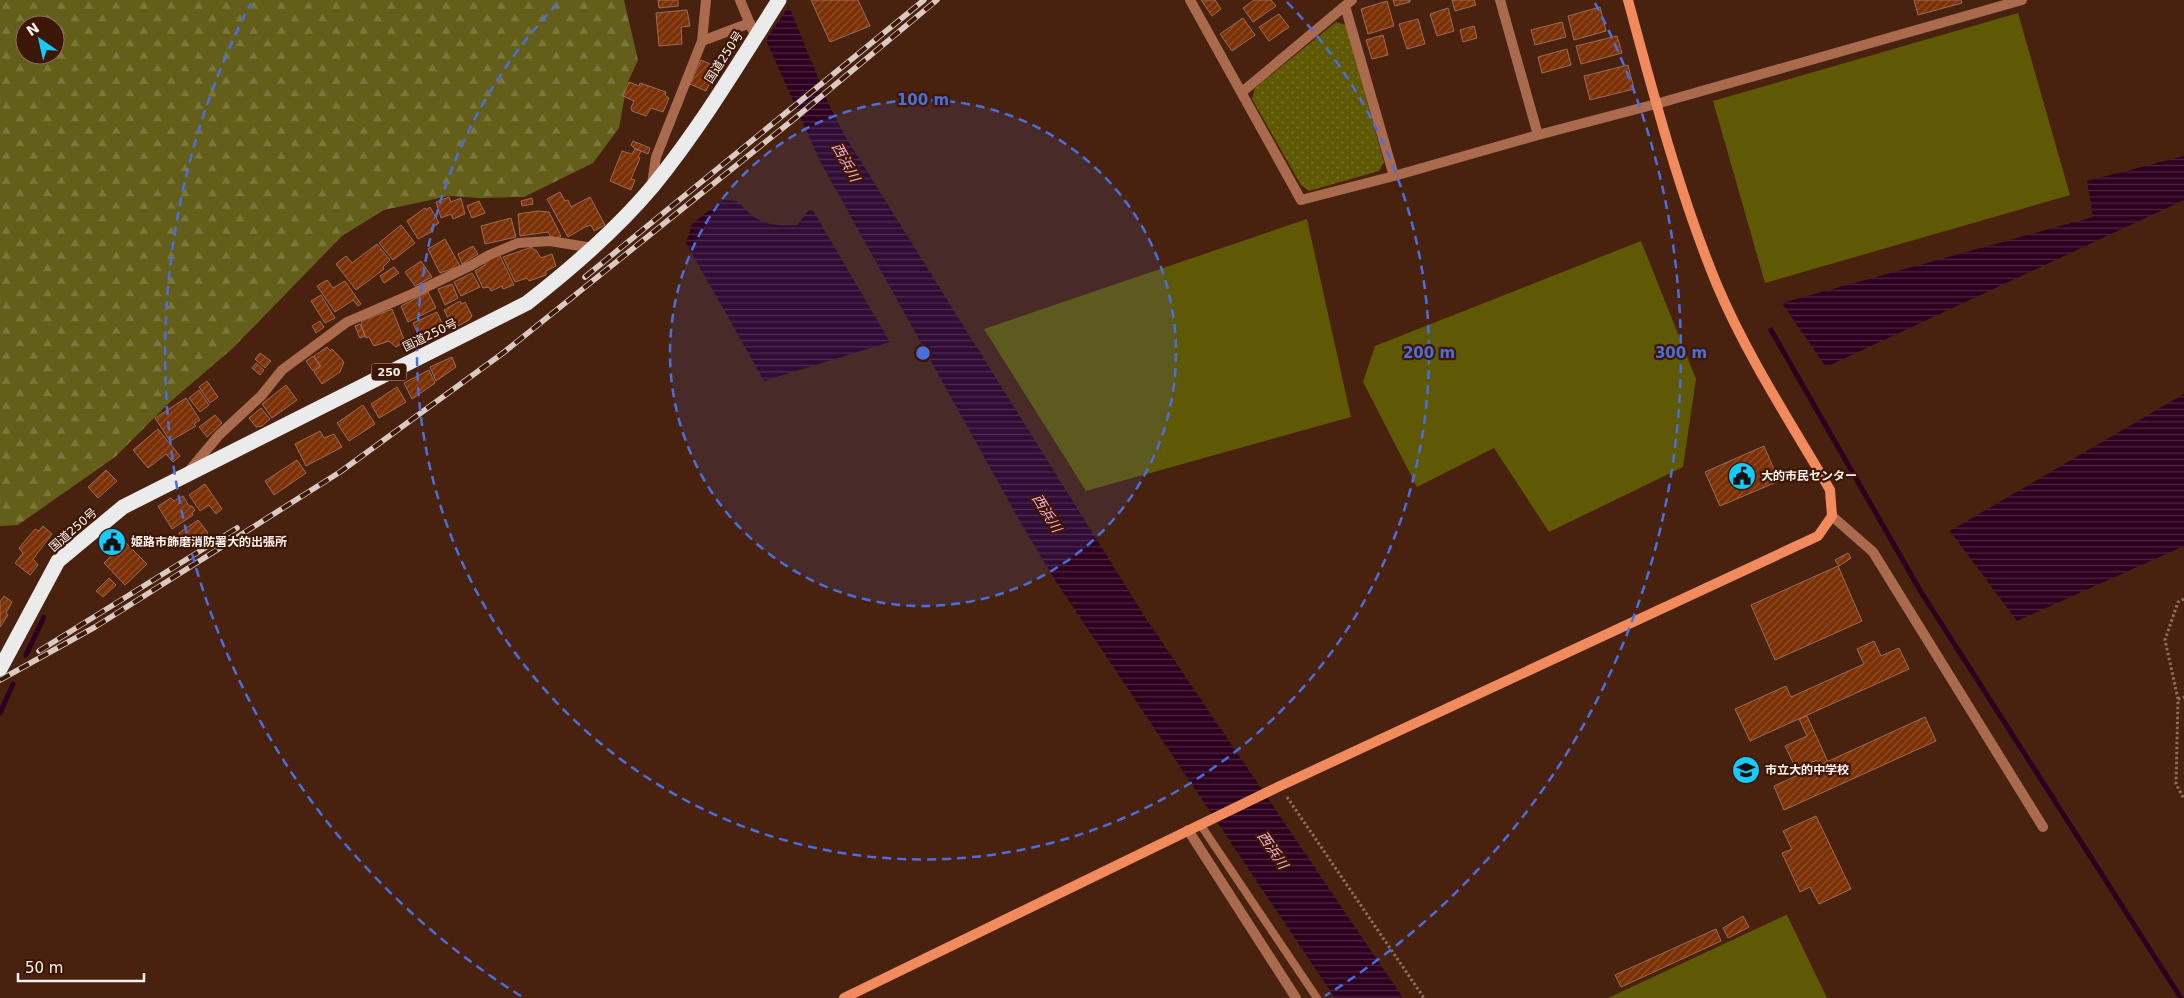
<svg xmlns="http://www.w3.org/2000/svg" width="2184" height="998" viewBox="0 0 2184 998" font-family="'DejaVu Sans','Noto Sans JP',sans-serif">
<defs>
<pattern id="forest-firs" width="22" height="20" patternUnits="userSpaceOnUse" patternTransform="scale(1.25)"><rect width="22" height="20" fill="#645e1b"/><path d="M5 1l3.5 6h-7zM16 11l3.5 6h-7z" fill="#7b763c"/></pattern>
<pattern id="park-dots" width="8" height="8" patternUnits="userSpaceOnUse" patternTransform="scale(1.25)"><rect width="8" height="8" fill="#5f5804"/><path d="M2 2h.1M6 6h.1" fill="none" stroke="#777029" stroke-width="1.8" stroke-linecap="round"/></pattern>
<pattern id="water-rules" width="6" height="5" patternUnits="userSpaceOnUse" patternTransform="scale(1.25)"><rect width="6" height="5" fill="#2e001f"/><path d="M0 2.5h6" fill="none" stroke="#4d2640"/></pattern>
<pattern id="building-hatch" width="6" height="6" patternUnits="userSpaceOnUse" patternTransform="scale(1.25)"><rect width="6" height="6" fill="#7b3005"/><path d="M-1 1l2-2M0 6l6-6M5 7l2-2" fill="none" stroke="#8f4e2a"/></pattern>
</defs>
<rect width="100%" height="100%" fill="#48210f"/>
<path fill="#5f5804" d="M2018,13L2070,195L1765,283L1713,101Z
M1307,219L1351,417L1086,491L984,329Z
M1641,241L1696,379L1683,467L1549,532L1494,448L1417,487L1363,382L1375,346Z
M1787,915L1827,998H1608L1786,915Z"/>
<path fill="url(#forest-firs)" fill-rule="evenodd" d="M0,0H624L638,60L627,84L619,128L593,163L524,197L480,198L449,196L384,210L342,236L233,348L170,402L115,457L18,525L0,526ZM25,25H55V55H25Z"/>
<path fill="url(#park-dots)" d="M1336,22L1346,25L1384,162L1379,171L1309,191L1301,185L1252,99L1255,88Z"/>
<path fill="url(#water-rules)" d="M789,6L829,105L845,136L1145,617L1403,998H1335L1057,583L1023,527L820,161L766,40Z
M2184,156V200L1826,367L1782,303L2093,217L2087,181Z
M723,200L737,201C758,224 768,226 797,225L808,211L812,209L890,342L764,381L686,243L692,224Z
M2184,394V546L2017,621L1950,531Z"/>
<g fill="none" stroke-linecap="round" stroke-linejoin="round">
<path stroke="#2e001f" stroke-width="5" d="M1771,330L1921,592L2181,998
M26,655L44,617
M0,713L13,684"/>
</g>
<path fill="url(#building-hatch)" stroke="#9a6c58" d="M658,0H678V6L659,8Z
M811,0H858L870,26L830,42Z
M1201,0H1215L1221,9L1212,16Z
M1254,0H1271L1276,6L1253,22L1243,8Z
M1393,0H1410V2L1395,6Z
M1452,0H1474L1476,5L1455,11Z
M1914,0H1961L1962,3L1918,15Z
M1387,1L1394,26L1368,34L1361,9Z
M1600,7L1606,31L1574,40L1568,16Z
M1448,8L1454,31L1437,36L1430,14Z
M687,10L690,26L681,27L682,44L659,46L656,13Z
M1279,14L1289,27L1269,41L1259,27Z
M1243,18L1255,35L1232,51L1220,34Z
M1418,19L1425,44L1407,49L1399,24Z
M1562,22L1566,37L1535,45L1531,30Z
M1474,26L1477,38L1463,42L1460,30Z
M1383,35L1388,55L1372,59L1366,40Z
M1617,36L1622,53L1581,64L1576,46Z
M1567,49L1571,65L1542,73L1538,57Z
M701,60L717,67L706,91L690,84Z
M1628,65L1634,89L1590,100L1584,76Z
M629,82L639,86L640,83L666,92L665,95L669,98L663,112L651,108L646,116L632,111L631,108L634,101L623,96Z
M633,141L650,148L648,154L634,148L631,145Z
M635,149L641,151L638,157L640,158L631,179L635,180L631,190L610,181L622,151L632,154Z
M560,192L565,201L568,200L571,207L590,197L605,225L594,231L591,225L585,227L568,237L547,199Z
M449,197L451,202L461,198L465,214L453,219L451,214L441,218L436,202Z
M532,198L533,204L522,206L521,201Z
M479,201L485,213L472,218L467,206Z
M430,207L439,223L431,228L433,231L418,239L407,221L425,208L426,210Z
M538,211L549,212L561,236L558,238L551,237L548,232L520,236L518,214Z
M511,218L516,237L485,244L481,226Z
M401,225L415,243L393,260L379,243Z
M445,239L460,266L440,273L428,249Z
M377,244L390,260L383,267L384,269L356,290L336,264L346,256L352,263Z
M473,246L478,254L462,264L458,254Z
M532,247L534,250H536L541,258L552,254L556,266L546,271V275L529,281L527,278L515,282L503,257Z
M499,254L514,285L503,289L502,286L491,291L489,287L483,288L475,271L485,265L484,261Z
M421,261L432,277L415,286L405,272Z
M394,267L399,273L384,283L380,276Z
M472,273L480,287L461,296L454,282Z
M327,280L333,288L345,281L361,304L358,306L353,300L335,312L317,286Z
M452,284L458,298L445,305L438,289Z
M428,292L436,308L408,322L401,306Z
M321,295L335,318L325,323L311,301Z
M460,301L462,304L465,302L472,316L469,320L458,326L457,324L452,326L444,310Z
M392,309L405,342L396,347L389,341L374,346L369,337L366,338L361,325L362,321Z
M437,312L445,330L421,341L413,323Z
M320,321L324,327L316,333L312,326Z
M360,324L365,336L360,338L355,326Z
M327,347L330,351L332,349L344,362L340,372L322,384L314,372L321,366L314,356Z
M260,353L271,361L265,368L255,359Z
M313,356L320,366L313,371L306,361Z
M452,357L456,367L436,381L430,367Z
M256,363L264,370L260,375L252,368Z
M429,370L435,383L412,399L404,383Z
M207,381L218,397L210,403L199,387Z
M286,385L297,400L272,418L262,404Z
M397,387L406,402L379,418L371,404Z
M199,390L209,405L200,412L189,398Z
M186,398L200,420L194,424L196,426L170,441L155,418Z
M363,405L375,424L349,441L337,423Z
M261,408L270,419L262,426L256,427L249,418Z
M215,415L222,423L207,437L199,427Z
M158,429L180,456L173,462L166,454L148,468L133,450Z
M320,431L324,438L334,434L342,447L306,466L295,444Z
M1764,446L1779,481L1720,506L1705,472Z
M297,460L306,473L274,495L265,481Z
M106,470L117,481L98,498L88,487Z
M205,484L222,509L216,514L209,505L200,511L189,495Z
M183,496L189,506H192L195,510L192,513L193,515L172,529L158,506L171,498L174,501Z
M198,520L208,533L205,536L202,534L185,544L179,533Z
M43,526L52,534L33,559L38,565L30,575L15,563L23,553L19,548L35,529L39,531Z
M125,542L147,564L125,585L104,563Z
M1848,553L1851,558L1839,566L1835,560Z
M1838,566L1862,621L1775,660L1751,605Z
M109,578L116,585L103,597L96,591Z
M4,596L12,602L6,613L8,615L0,627V602Z
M1874,641L1881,656L1899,648L1909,669L1750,741L1735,709L1786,686L1791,697L1864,664L1857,649Z
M1807,716L1828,762L1820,765L1817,760L1796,769L1785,746L1807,736L1799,719Z
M1925,717L1936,741L1784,810L1774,786Z
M1816,816L1851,889L1819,904L1810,887L1800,892L1782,853L1792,849L1783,831Z
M1743,916L1749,927L1728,938L1723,928Z
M1716,929L1721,941L1621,987L1615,975Z"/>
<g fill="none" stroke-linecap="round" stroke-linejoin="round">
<path stroke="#8c6f62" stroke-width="3" stroke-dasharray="2.5 2.5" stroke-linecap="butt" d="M2184,599L2178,602L2165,640L2178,699L2176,784L2184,799
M2178,699L2184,697
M1287,797L1424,998"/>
<path stroke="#aa6a4e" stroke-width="8" d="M1200,824L1317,998"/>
<path stroke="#aa6a4e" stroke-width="10" d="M740,0L752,29
M1190,0L1301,200L1394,176L1538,135L1656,104L2022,0
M1500,0L1538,135
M1345,6L1394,176
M702,41L750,23
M1242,92L1352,0
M652,184L656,157L702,41L706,0
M189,471L219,435L261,396L282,370L347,322L412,294L472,265L489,255L518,243L550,241L593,248
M1832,516L1873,552L2043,827
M1188,830L1296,998"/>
<path stroke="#f18b5d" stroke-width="10" d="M844,998L1280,786L1818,536L1832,516L1830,490C1791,423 1747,356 1717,285C1679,193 1654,96 1628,0"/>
<path stroke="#ebebeb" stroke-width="15" d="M0,669L58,561L123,507L527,303C572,268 616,230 653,186C700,128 739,63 779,0"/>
<g stroke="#dacac2" stroke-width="5.5">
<path id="rail" d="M585,277L924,0
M39,651L237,528
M0,680L95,627L340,472L503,353L794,119L937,0"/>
</g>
<use href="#rail" stroke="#3d1705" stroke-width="4" stroke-dasharray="11" stroke-linecap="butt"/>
</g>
<circle cx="923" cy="353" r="253" fill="#4a6fdc" fill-opacity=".12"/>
<g fill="none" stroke="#4a6fdc" stroke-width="2.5" stroke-dasharray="9 6">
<circle cx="923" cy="353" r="253"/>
<path d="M1287 2A506 506 0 1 1 559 2"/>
<path d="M521 996A758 758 0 0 1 251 3M1595 3A758 758 0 0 1 1325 996"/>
</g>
<defs>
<g id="civic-disc" transform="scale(1.4375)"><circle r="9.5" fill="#16cafb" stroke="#3d1705"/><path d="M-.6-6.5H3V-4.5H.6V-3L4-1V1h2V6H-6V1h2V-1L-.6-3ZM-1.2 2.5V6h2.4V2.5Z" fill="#111"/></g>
<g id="school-disc" transform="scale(1.4375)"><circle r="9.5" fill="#16cafb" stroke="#3d1705"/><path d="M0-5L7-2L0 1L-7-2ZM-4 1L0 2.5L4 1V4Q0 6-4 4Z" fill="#111"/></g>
</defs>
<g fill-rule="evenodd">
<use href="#civic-disc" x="1742" y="476"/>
<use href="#civic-disc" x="112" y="542"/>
<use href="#school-disc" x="1746" y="770"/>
</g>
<g text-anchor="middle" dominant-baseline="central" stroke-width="4.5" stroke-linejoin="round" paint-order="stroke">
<rect fill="#3d1705" stroke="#c3b0a7" stroke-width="1" x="371.5" y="363.5" width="35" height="17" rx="4"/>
<g font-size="11" font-weight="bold" fill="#fdf2ed">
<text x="389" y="372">250</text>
</g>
<g font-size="12" fill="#fdf2ed" stroke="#3d1705">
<text transform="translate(724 57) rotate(-57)">国道250号</text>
<text transform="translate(430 335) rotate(-26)">国道250号</text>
<text transform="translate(73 530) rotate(-41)">国道250号</text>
</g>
<g font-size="12" font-weight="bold" fill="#fdf2ed" stroke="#3d1705" text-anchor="start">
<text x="1761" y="476">大的市民センター</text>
<text x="131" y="542">姫路市飾磨消防署大的出張所</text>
<text x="1765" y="770">市立大的中学校</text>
</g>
<g font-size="14" font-style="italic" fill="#f7abd7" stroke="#3d1705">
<text transform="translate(846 162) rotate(61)">西浜川</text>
<text transform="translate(1047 513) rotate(58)">西浜川</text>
<text transform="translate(1273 850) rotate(56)">西浜川</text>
</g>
</g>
<circle cx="923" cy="353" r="8" fill="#4a6fdc" stroke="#3d1705" stroke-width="2.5"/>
<g font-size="15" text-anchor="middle" font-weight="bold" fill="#4a6fdc" stroke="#3d1705" stroke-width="4.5" stroke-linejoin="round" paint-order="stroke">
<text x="923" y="105">100 m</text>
<text x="1429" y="358">200 m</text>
<text x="1681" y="358">300 m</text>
</g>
<g transform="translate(40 40) rotate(326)"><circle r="24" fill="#3d1705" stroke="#8a6f62"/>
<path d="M0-4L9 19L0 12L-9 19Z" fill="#16cafb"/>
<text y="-8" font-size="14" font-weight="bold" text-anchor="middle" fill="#fdf2ed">N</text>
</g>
<path d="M18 973v8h126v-8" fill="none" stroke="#fdf2ed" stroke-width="2.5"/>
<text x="25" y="973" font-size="15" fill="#fdf2ed" stroke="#3d1705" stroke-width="4" paint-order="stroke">50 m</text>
</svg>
